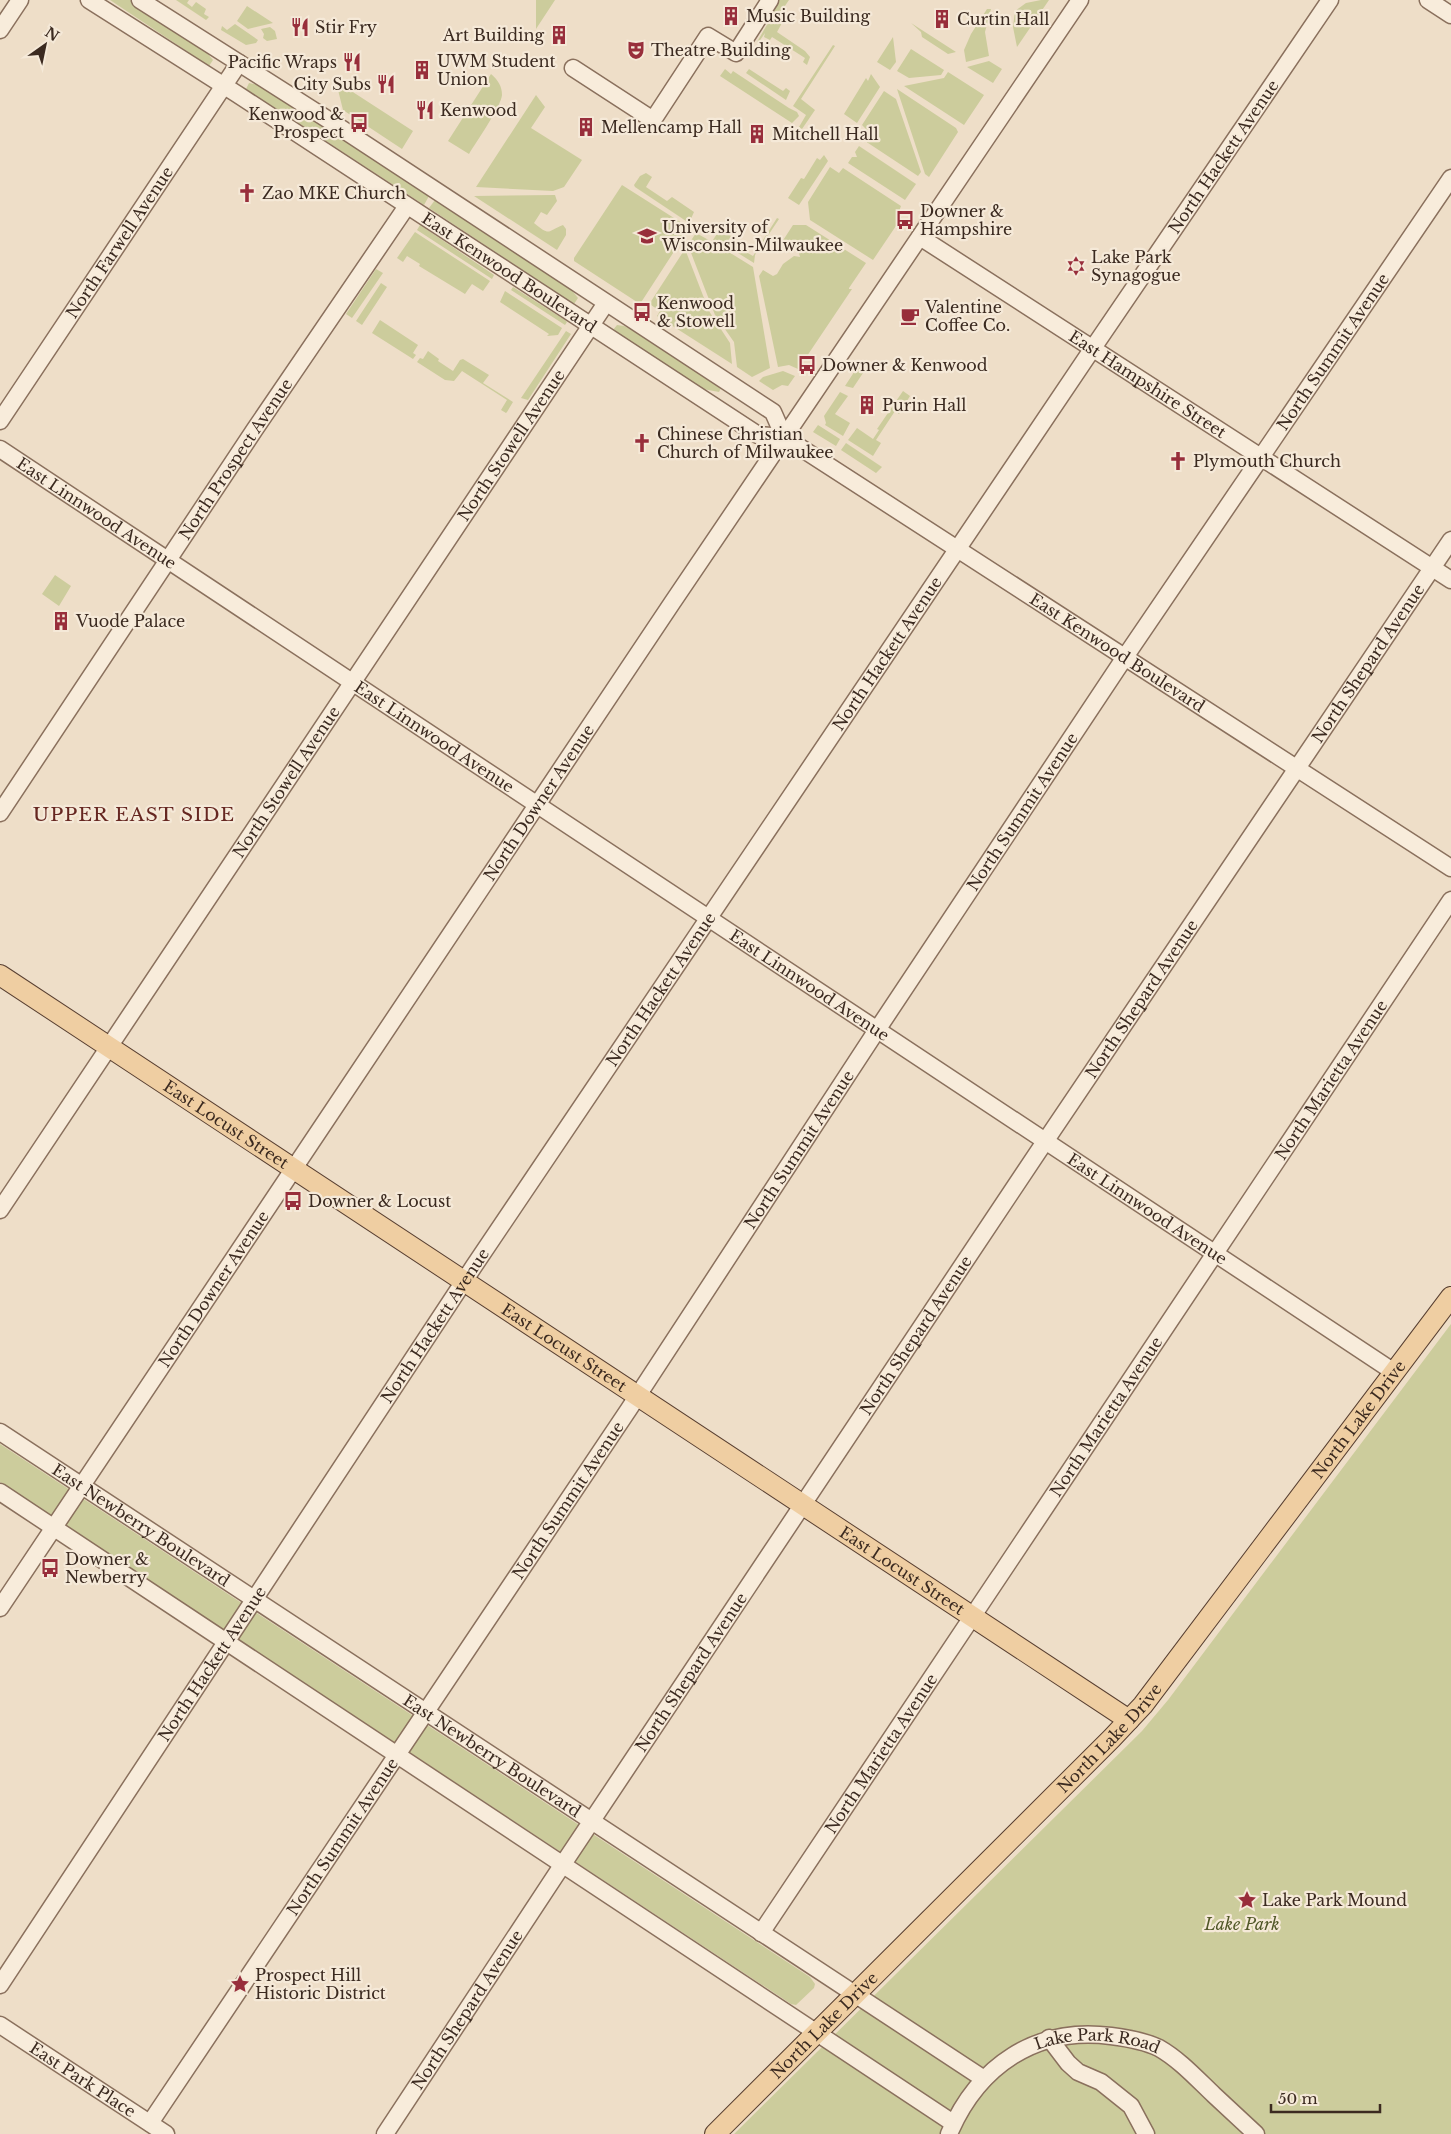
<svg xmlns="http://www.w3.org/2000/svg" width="1451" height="2134" viewBox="0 0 1451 2134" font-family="'Libre Baskerville',serif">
<rect width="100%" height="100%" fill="#eedec8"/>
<path fill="#cccc9c" d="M110,0H130L203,48L213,60L209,66Z
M176,0H189L187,3L192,7L196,2L206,9L204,14L209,17L206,20Z
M536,0H555L536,29Z
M779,0H789L776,19L782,23L777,32L805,51L810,57L807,65L803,62L805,58L772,37L770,40L764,37L765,33L758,43L757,42L768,23L765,21Z
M1041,0H1049L1017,47L1013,27L1015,11L1026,3Z
M247,6L273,23L248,29L237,21Z
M987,9H991L985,32L989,56L966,62L964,50L971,34Z
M911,23L956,52L948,54L922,37L921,32Z
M235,24L258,40L256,43L246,45L221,30L222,26L227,30Z
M270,27L275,31L277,39L267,41L263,38L264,34L261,29Z
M893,37L896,62L890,70L877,62Z
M833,45L835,46L801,99L815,110L802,129L799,127L806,115L793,106Z
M911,49L944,70L941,75L909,78L897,71Z
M989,61L1002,69L993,83L967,67Z
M725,69L731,74L733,71L789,108L797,112L799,116L792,123L720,76Z
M749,69L783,91L786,88L790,91L786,100L746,73Z
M948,72L984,95L964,125L904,86L944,78Z
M491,74C498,80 502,86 502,95C501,107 476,142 469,154L448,141Z
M871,74L880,87L857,123L844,114L866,78L868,81Z
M249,83L258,85L270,92L429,196L424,205L246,89Z
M342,85L413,131L402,149L343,110L338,90Z
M897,89L956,128L958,132L929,177L925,174Z
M884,91L896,99L921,172L918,176L862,139L867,130L862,125Z
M536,95L545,107L531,128L582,160L564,187L553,191L476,187Z
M859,146L916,184L905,200L848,163L852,157H857L855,152Z
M824,155L828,161L799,205L788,198L801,178L804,179L817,158L820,160Z
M830,167L839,173L843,168L901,206L898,214L902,217L873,260L810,220L808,202Z
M646,173L652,177L646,187L667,201L672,197L694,212L689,223L635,187L634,185L640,176Z
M622,185L685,225L688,230L640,304L574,261V258Z
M555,195L557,201L547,215L541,212L534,223C551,237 547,231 563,225L566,229V235L557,250L474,196Z
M435,200L570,288L578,298L574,304L429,208Z
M777,218L779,219L755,255L754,263L725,245L713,240L720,229L731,236L728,241L730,243L753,256Z
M420,225L494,275L492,279L417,230Z
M793,225H806L866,263L849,288V289H852L805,359L803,358L800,362L802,364L798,369L789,365L778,367L759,276L763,270L773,276L777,274L783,264L794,256L800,257C798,247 791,244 780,245Z
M415,232L490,281L483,291L472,284L465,294L419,266L420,264L407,256L403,262L397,258Z
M696,233C714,243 734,255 753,267L770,368L752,377L737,367L734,342L715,315L688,245Z
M685,249L709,311L730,343L732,364L657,316L660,311L651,305L648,310L646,309Z
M376,269L383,273L352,318L346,314Z
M381,283L387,287L362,325L356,321Z
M513,287L565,320L567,322L565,325L511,290Z
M505,291L562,328L558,335L547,336L549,334L500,302Z
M380,320L418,345L413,353L416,355L413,359L372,333Z
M617,325L624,326L632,330L721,388L719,392L703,389L613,330Z
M566,331L571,334L528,400L521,398Z
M428,351L439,359L438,361L453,371L460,360L463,359L489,375L483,383L513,402L507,412L506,413L501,410L507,400L462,371L454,381L445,380L417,362L420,358L423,359Z
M860,363L867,367L853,388L845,386Z
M783,371L795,376L788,386L782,385L773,390L759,381L763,377Z
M903,391L910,396L899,414L895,411L876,440L881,443L873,456L848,440L857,428L873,439L879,430L877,429Z
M840,392L848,396L835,414L850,423L843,436L825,425L826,423L824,416Z
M818,425L840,439L836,446L813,432Z
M846,443L882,467L876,473L841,450Z
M55,575L71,586L59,606L42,594Z
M1451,1324V2134H734L1142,1731L1168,1700Z
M0,1444L810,1977L815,1984L814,1988L796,2005L791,2004L0,1482Z"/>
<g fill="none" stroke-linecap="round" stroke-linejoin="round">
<g stroke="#8a705d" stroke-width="19">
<g id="minor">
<path id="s1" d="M89,0L237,94L758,435L784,437L1451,868"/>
<path d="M140,0L327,119L773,412L784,437"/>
<path d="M1428,0L1451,15"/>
<path d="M0,30L20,0"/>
<path d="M573,68L653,120L708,36L736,53L770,0"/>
<path id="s2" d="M920,237L1451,580"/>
<path id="s3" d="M0,421L239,63"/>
<path id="s4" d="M0,449L1394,1372"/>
<path id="s5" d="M0,813L255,429L407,206"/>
<path id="s6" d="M0,1210L606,303"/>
<path id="s7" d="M0,1432L984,2079"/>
<path d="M0,1492L953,2123"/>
<path id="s8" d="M0,1608L672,603L1080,0"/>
<path id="s9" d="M761,1933L1451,900"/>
<path id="s10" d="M0,1985L474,1266L1093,348L1330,0"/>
<path id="s11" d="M0,2025L166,2134"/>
<path d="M1049,2038L1068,2063L1078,2072L1101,2082L1131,2106L1146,2134"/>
<path id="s12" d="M150,2123L629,1409L877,1030L1125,657L1451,178"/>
<path id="s13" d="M385,2134L563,1864L1038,1152L1451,540"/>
<path id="s14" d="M949,2134C978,2066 1036,2026 1111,2036C1127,2038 1145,2041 1159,2048C1180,2060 1197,2079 1214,2095C1228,2108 1242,2121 1256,2134"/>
</g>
</g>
<g stroke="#583f31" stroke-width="22">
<g id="major">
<path id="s15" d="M0,975L1129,1720"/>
<path id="s16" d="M715,2134L1112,1738L1143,1705L1451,1297"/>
</g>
</g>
<use href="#minor" stroke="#f8ecdb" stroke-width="16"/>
<use href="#major" stroke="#efcea2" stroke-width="20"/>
</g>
<defs>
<g id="building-bare" transform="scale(1.5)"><path d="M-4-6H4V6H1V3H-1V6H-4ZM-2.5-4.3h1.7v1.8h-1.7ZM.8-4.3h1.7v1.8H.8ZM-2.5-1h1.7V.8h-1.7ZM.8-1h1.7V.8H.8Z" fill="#982e3b" stroke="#f5e9d8" stroke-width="2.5" paint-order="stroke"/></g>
<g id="restaurant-bare" transform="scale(1.5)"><path d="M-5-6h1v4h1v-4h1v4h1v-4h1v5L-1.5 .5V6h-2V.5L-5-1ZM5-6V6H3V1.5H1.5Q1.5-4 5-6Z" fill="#982e3b" stroke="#f5e9d8" stroke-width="2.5" paint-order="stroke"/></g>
<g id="theatre-bare" transform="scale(1.5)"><path d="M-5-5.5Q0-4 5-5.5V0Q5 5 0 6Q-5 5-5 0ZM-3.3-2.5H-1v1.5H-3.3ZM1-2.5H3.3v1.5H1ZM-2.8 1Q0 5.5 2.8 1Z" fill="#982e3b" stroke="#f5e9d8" stroke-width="2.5" paint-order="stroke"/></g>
<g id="bus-bare" transform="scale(1.5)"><path d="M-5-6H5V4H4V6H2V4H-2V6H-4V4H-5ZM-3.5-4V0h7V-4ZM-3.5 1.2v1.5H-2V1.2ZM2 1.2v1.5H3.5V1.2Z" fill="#982e3b" stroke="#f5e9d8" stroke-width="2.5" paint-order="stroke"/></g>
<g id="church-bare" transform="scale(1.5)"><path d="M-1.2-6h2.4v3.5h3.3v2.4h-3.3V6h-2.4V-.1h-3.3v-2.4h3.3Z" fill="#982e3b" stroke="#f5e9d8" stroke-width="2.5" paint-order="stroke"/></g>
<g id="university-bare" transform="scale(1.5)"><path d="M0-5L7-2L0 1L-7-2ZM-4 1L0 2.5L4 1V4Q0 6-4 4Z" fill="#982e3b" stroke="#f5e9d8" stroke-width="2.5" paint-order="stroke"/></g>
<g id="synagogue-bare" transform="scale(1.5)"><path d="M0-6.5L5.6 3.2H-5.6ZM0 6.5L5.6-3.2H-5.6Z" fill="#982e3b" stroke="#f5e9d8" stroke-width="2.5" paint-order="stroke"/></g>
<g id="cafe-bare" transform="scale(1.5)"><path d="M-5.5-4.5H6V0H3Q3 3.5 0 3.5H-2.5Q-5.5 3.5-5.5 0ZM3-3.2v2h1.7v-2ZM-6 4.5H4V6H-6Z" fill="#982e3b" stroke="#f5e9d8" stroke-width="2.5" paint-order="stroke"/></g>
<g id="sight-bare" transform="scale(1.5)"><path d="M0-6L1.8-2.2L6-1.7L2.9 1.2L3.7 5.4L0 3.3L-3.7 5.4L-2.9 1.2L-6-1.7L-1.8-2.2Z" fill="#982e3b" stroke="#f5e9d8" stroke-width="2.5" paint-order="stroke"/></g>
</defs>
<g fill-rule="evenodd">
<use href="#building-bare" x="731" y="16"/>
<use href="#building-bare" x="942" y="19"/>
<use href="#restaurant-bare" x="300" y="27"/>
<use href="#building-bare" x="559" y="35"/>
<use href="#theatre-bare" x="636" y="50"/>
<use href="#restaurant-bare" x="352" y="62"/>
<use href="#building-bare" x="422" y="70"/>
<use href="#restaurant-bare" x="386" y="84"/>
<use href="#restaurant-bare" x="425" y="110"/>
<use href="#bus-bare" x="359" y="123"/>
<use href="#building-bare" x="586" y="127"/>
<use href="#building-bare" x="757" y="134"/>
<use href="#church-bare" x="247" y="193"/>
<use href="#bus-bare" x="905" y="220"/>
<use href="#university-bare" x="647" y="236"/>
<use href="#synagogue-bare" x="1076" y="266"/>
<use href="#bus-bare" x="642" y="312"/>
<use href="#cafe-bare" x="910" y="316"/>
<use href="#bus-bare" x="807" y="365"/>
<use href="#building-bare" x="867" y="405"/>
<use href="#church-bare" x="642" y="443"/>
<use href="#church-bare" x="1178" y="461"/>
<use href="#building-bare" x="61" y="621"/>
<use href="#bus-bare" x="293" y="1201"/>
<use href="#bus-bare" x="50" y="1568"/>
<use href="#sight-bare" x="1247" y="1900"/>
<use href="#sight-bare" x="240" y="1984"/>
</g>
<g text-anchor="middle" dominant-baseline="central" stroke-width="4.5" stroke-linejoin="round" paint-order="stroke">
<g font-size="16" fill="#3b2a20" stroke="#f5e9d8" text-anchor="start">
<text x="746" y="16">Music Building</text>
<text x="957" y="19">Curtin Hall</text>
<text x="315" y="27">Stir Fry</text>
<text x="544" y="35" text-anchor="end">Art Building</text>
<text x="651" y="50">Theatre Building</text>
<text x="437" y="61">UWM Student<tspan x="437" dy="18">Union</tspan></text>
<text x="337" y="62" text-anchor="end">Pacific Wraps</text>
<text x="371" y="84" text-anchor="end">City Subs</text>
<text x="440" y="110">Kenwood</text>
<text x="344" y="114" text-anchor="end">Kenwood &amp;<tspan x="344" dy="18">Prospect</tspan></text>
<text x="601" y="127">Mellencamp Hall</text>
<text x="772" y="134">Mitchell Hall</text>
<text x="262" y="193">Zao MKE Church</text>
<text x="920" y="211">Downer &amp;<tspan x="920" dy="18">Hampshire</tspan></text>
<text x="662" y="227">University of<tspan x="662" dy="18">Wisconsin-Milwaukee</tspan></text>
<text x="1091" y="257">Lake Park<tspan x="1091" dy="18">Synagogue</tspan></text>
<text x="657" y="303">Kenwood<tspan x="657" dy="18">&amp; Stowell</tspan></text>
<text x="925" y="307">Valentine<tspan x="925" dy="18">Coffee Co.</tspan></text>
<text x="822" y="365">Downer &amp; Kenwood</text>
<text x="882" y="405">Purin Hall</text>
<text x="657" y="434">Chinese Christian<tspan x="657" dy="18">Church of Milwaukee</tspan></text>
<text x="1193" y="461">Plymouth Church</text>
<text x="76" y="621">Vuode Palace</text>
<text x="308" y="1201">Downer &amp; Locust</text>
<text x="65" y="1559">Downer &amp;<tspan x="65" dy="18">Newberry</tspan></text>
<text x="1262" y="1900">Lake Park Mound</text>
<text x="255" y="1975">Prospect Hill<tspan x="255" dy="18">Historic District</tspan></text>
</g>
<g font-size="16" fill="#3b2a20" stroke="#f5e9d8">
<text stroke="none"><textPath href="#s10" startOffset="2200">North Hackett Avenue</textPath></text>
<text stroke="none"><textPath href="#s3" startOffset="215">North Farwell Avenue</textPath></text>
<text stroke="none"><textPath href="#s1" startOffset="501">East Kenwood Boulevard</textPath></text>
<text stroke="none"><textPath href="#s12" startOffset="2130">North Summit Avenue</textPath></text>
<text stroke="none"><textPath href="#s2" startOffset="271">East Hampshire Street</textPath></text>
<text stroke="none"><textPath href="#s6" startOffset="920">North Stowell Avenue</textPath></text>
<text stroke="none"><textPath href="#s5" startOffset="425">North Prospect Avenue</textPath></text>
<text stroke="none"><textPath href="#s4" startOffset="116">East Linnwood Avenue</textPath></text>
<text stroke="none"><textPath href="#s1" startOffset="1221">East Kenwood Boulevard</textPath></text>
<text stroke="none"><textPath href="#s10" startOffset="1600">North Hackett Avenue</textPath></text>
<text stroke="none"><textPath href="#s13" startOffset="1769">North Shepard Avenue</textPath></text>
<text stroke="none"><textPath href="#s4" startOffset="521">East Linnwood Avenue</textPath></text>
<text stroke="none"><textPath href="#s6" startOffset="515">North Stowell Avenue</textPath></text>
<text stroke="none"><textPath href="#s8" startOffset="969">North Downer Avenue</textPath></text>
<text stroke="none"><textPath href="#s12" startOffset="1575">North Summit Avenue</textPath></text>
<text stroke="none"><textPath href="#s4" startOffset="971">East Linnwood Avenue</textPath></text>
<text stroke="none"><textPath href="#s10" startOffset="1195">North Hackett Avenue</textPath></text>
<text stroke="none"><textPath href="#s13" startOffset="1364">North Shepard Avenue</textPath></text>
<text stroke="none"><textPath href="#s9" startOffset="1026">North Marietta Avenue</textPath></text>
<text stroke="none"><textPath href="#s15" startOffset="271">East Locust Street</textPath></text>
<text stroke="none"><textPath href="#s12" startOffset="1170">North Summit Avenue</textPath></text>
<text stroke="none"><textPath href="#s4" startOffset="1376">East Linnwood Avenue</textPath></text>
<text stroke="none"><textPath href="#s8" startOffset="384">North Downer Avenue</textPath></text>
<text stroke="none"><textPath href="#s10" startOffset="790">North Hackett Avenue</textPath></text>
<text stroke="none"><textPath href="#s13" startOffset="959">North Shepard Avenue</textPath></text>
<text stroke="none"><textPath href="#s15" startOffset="676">East Locust Street</textPath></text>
<text stroke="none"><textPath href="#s9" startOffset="621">North Marietta Avenue</textPath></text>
<text stroke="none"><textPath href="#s16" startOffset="964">North Lake Drive</textPath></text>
<text stroke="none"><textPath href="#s12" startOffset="750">North Summit Avenue</textPath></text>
<text stroke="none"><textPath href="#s7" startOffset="169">East Newberry Boulevard</textPath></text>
<text stroke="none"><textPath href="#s15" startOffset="1081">East Locust Street</textPath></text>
<text stroke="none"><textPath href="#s10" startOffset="385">North Hackett Avenue</textPath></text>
<text stroke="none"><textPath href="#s13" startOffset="554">North Shepard Avenue</textPath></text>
<text stroke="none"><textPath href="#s16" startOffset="559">North Lake Drive</textPath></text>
<text stroke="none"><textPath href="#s9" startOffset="216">North Marietta Avenue</textPath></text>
<text stroke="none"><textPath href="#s7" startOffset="589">East Newberry Boulevard</textPath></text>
<text stroke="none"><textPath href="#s12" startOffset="345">North Summit Avenue</textPath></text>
<text stroke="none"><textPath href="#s13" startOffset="149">North Shepard Avenue</textPath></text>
<text stroke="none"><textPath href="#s16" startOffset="154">North Lake Drive</textPath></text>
<text stroke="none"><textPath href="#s14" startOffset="191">Lake Park Road</textPath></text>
<text stroke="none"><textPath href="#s11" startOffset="99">East Park Place</textPath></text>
</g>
<g font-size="16" font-style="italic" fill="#505727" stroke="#f5e9d8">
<text x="1242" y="1924">Lake Park</text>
</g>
<g font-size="19" letter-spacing="1" fill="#662721" stroke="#f5e9d8">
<text x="134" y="814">UPPER EAST SIDE</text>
</g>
</g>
<g transform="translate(45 45) rotate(33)" stroke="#f5e9d8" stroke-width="4" paint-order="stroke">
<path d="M0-4L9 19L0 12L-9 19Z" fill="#3b2a20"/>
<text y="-8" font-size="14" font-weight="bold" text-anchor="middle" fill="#3b2a20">N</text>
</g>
<path d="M1271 2104v8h109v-8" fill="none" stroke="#3b2a20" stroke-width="2.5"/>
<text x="1278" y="2104" font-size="15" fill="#3b2a20" stroke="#f5e9d8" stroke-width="4" paint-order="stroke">50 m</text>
</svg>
